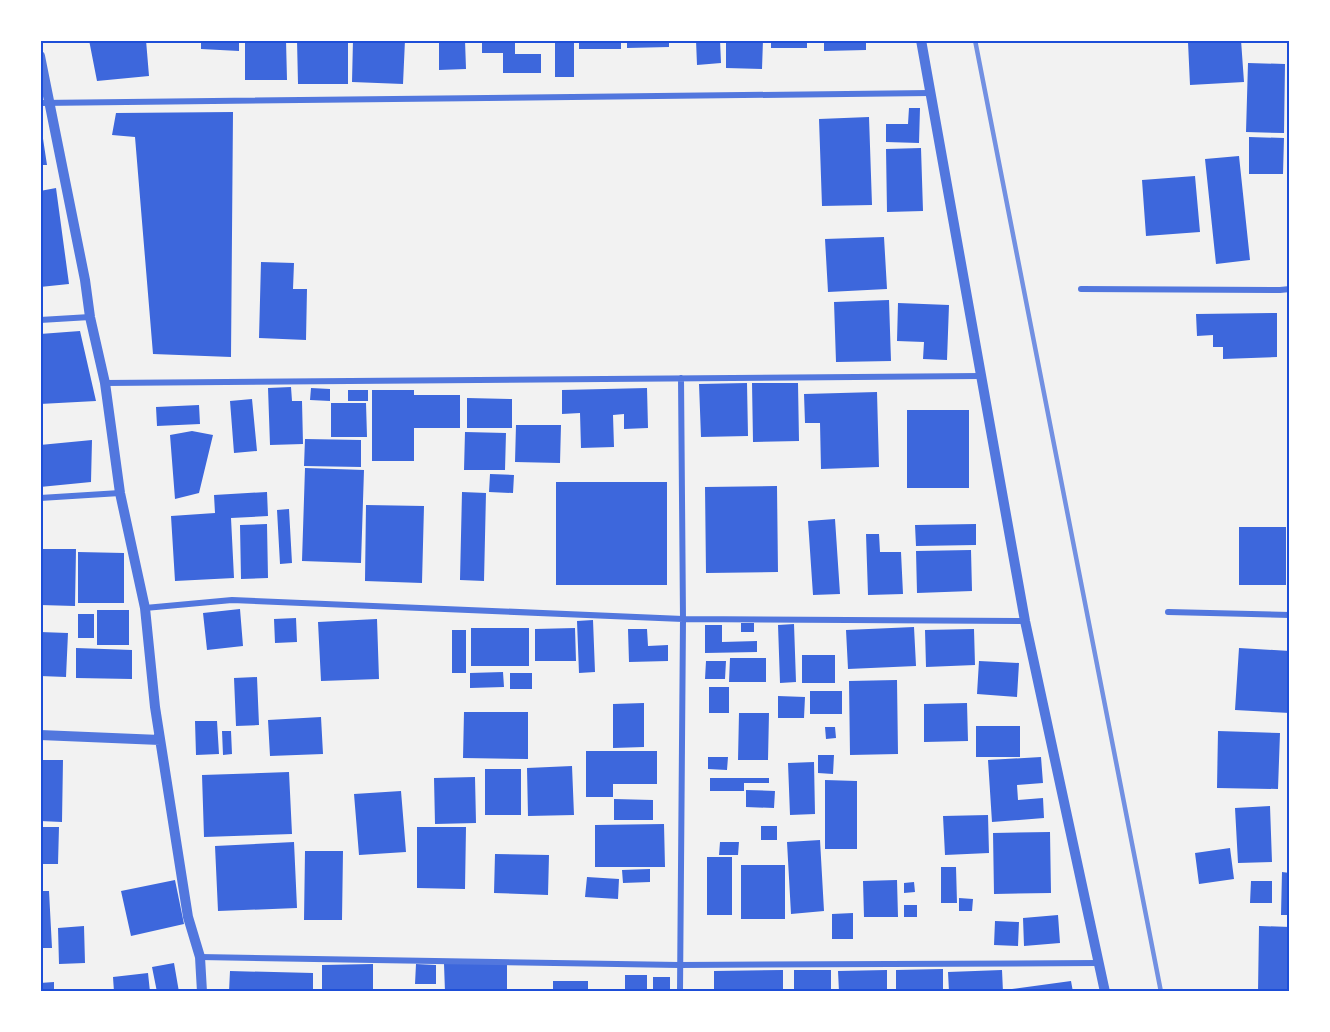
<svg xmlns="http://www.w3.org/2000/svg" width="1330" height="1032" viewBox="0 0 1330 1032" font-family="'Nunito Sans',sans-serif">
<rect width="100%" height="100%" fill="#f2f2f2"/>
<path fill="#3d67dc" d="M89,40H146L149,76L97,81Z
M201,40H239V51L201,49Z
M245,40H286L287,80H245Z
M297,40H348V84H298Z
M353,40H405L403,84L352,82Z
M439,40H465L466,69L439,70Z
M482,40H515V54H541V73H503V53H482Z
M627,40H669V47L627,48Z
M696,40H720L721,63L697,65Z
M726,40H763L762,69L726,68Z
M771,40H807V48H771Z
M824,40H866V50L824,51Z
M1241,40L1244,82L1190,85L1188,42Z
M555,41H574V77H555Z
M579,42H621V49H579Z
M1248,63L1285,64L1284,133L1246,132Z
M909,108H920L919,143L886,142V124H908Z
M233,112L231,357L153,354L135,137L112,135L116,113Z
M869,117L872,205L822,206L819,119Z
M40,132H42L47,165H40Z
M1249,137L1284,138L1283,174H1249Z
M921,148L923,211L887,212L886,149Z
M1239,156L1250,260L1216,264L1205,159Z
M1195,176L1200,232L1146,236L1142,180Z
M56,188L69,284L40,287V191Z
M884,237L887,289L828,292L825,239Z
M261,262L294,263L293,289H307L306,340L259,338Z
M889,300L891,361L836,362L834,302Z
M898,303L949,305L947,360L923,359L924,342L897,341Z
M1277,313V357L1223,359V347H1213V335L1197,336L1196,314Z
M80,331L96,401L40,404V334Z
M747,383L748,436L701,437L699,384Z
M752,383H798L799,441L753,442Z
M291,387L292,401H302L303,444L270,445L268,388Z
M311,388L330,389V401L310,400Z
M647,388L648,428L624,429V414L613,415L614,447L581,448L580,413L562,414V390Z
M348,390H368V401H348Z
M372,390H414V395H460V428H414V461H372Z
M877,392L879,467L821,469L820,423H805L804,394Z
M467,398L512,399V428H467Z
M252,399L257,451L234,453L230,401Z
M331,403H366L367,437H331Z
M199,405L200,424L157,426L156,407Z
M907,410H969V488H907Z
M516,425H561L560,463L515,462Z
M192,431L213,435L199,493L175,499L170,435Z
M465,432L506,433L505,470H464Z
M305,439L361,440V467L304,466Z
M92,440L91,482L40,487V445Z
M305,468L364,470L361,563L302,561Z
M490,474L514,475L513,493L489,492Z
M556,482H667V585H556Z
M777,486L778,572L706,573L705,487Z
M267,492L268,516L231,518L234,578L175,581L171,516L215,513L214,495Z
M462,492L486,493L484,581L460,580Z
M366,505L424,506L422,583L365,581Z
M289,509L292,563L280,564L277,510Z
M835,519L840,594L813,595L808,521Z
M267,524L268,578L241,579L240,525Z
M976,524V545L916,546L915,525Z
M1239,527H1286V585H1239Z
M866,534H879L880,552H901L903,594L868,595Z
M40,549H76L75,606L40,605Z
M971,550L972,591L917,593L916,551Z
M78,552L124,553V603H78Z
M240,609L243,646L207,650L203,613Z
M97,610H129V645H97Z
M78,614H94V638H78Z
M296,618L297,642L275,643L274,619Z
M377,619L379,679L321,681L318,622Z
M593,620L595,672L579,673L577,621Z
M741,623H754V632H741Z
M794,624L796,682L780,683L778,625Z
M705,625H722V642L757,641V652L705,653Z
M914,627L916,666L848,669L846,630Z
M471,628H529V666H471Z
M575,628L576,661H535V629Z
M628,629H647L648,646L668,645V661L629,662Z
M974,629L975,665L926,667L925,630Z
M452,630H466V673H452Z
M40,632L68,633L66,677L40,676Z
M76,648L132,650V679L76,678Z
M1239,648L1290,651V713L1235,710Z
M802,655H835V683H802Z
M730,658H766V682H729Z
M706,661H726L725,679H705Z
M979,661L1019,663L1017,697L977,694Z
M503,672L504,687L470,688V673Z
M510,673H532V689H510Z
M257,677L259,725L236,726L234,678Z
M897,680L898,754L850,755L849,681Z
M709,687H729V713H709Z
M810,691H842V714H810Z
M778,696L805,697L804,718H778Z
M644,703V747L613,748V704Z
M967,703L968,741L924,742V704Z
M464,712H528V759L463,758Z
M739,713H769L768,760H738Z
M321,717L323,754L270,756L268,720Z
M195,721H217L219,754L196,755Z
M976,726H1020V757H976Z
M825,727H835L836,738L826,739Z
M222,731H231L232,754L223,755Z
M1218,731L1280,733L1278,789L1217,788Z
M586,751H657V784H613V797H586Z
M818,755H834L833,774L818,773Z
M708,757H728L727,770L708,769Z
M1041,757L1043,783L1017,785L1018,800L1043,798L1044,818L992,822L988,760Z
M40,760H63L62,822L40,821Z
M814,762L815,814L790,815L788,763Z
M572,766L574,815L528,816L527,768Z
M485,769H521V815H485Z
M289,772L292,834L204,837L202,775Z
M475,777L476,823L435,824L434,778Z
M710,778H769V783H744V791H710Z
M825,780L857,781V849H825Z
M746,790L775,791L774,808L746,807Z
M401,791L406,852L359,855L354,794Z
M614,799L653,800V820H614Z
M1270,806L1272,862L1238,863L1235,808Z
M988,815L989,853L945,855L943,816Z
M664,824L665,867H595V825Z
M761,826H777V840H761Z
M40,827H59L58,864H40Z
M417,827H466L465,889L417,888Z
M1050,832L1051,893L994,894L993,833Z
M820,840L824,911L791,914L787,842Z
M294,842L297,908L218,911L215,846Z
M720,842H739L738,855H719Z
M1230,848L1234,879L1199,884L1195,853Z
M305,851H343L342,920H304Z
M495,854L549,855L548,895L494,893Z
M707,857H732V915H707Z
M741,865H785V919H741Z
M941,867H956L957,903H941Z
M650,869V882L623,883L622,870Z
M1282,872L1290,873V915H1281Z
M587,877L619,879L618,899L585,897Z
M175,880L184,924L131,936L121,891Z
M897,880L898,917H864L863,881Z
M1251,881H1272V903H1250Z
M914,882L915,892L904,893V883Z
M40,891H49L52,948H40Z
M959,898L973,899L972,911H959Z
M904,905H917V917H904Z
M853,913V939H832V914Z
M1058,915L1060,943L1024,946L1023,918Z
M995,921L1019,922L1018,946L994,945Z
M84,926L85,963L59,964L58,928Z
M1259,926L1290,927V992H1258Z
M174,963L179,992H157L152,967Z
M373,964V992H322V965Z
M416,964L436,965V984H415Z
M444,964H507V992H445Z
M943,969V992H896V970Z
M783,970V992H714V971Z
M794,970H831V992H794Z
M887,970V992H839L838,971Z
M1002,970L1003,992H949L948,972Z
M230,971L313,973V992H229Z
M148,973L150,992H114L113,977Z
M625,975H647V992H625Z
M653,977H670V992H653Z
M553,981H588V992H553Z
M1071,981L1073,992H1012V989Z
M54,982V992H40V983Z"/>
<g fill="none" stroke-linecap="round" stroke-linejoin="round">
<path stroke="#5277de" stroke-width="6" d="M40,103L931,93
M1081,289L1280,290L1290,289
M40,320L90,317
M105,383L980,376
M40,498L120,493
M145,608L232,600L683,619L1025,621
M1168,612L1290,615
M200,957L679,965L1099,963
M680,992L683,619L681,378"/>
<path stroke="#5277de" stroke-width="10" d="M921,40L1025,621L1105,992
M40,56L85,280L90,317L105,383L120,493L145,608L155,707L188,917L200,957L202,992
M40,735L160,740"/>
<path stroke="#7290e2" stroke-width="4.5" d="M975,40L1161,992"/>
</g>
<rect width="1330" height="1032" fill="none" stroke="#ffffff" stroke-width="84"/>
<rect x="42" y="42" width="1246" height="948" fill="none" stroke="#1d4ed8" stroke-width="2"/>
</svg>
